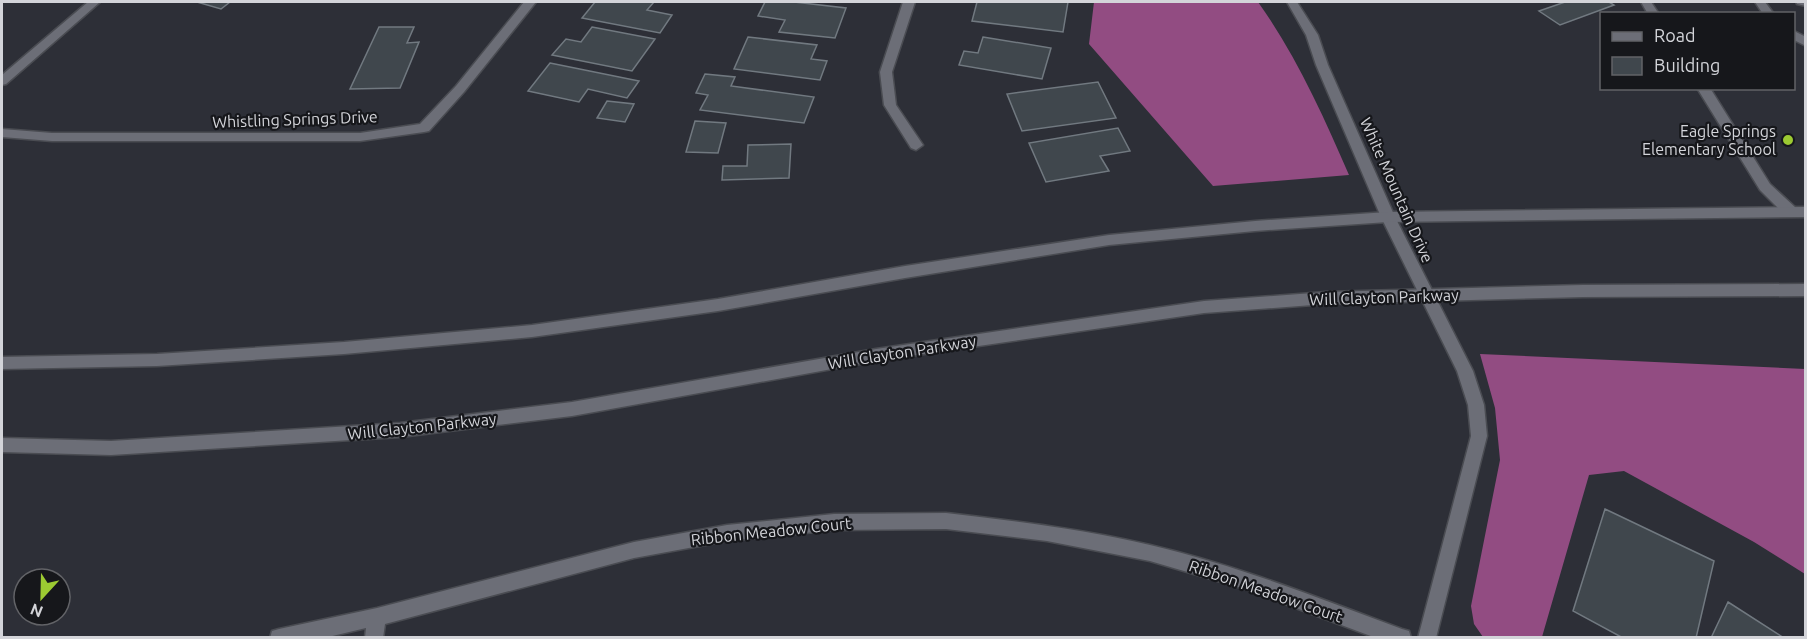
<svg xmlns="http://www.w3.org/2000/svg" width="1807" height="639" viewBox="0 0 1807 639" font-family="Ubuntu,sans-serif">
<rect width="100%" height="100%" fill="#2d2f37"/>
<path fill="#924c82" d="M1094,2H1258C1296,55 1323,115 1349,175L1213,186L1089,44Z
M1480,354L1805,369V574L1754,542L1624,471L1589,475L1542,637H1483L1474,624L1471,606L1500,460L1495,408Z"/>
<path fill="#40474d" stroke="#717980" stroke-width="1.5" d="M197,2H230L221,9Z
M595,2H654L647,10L672,15L660,33L582,18Z
M765,2H794L846,8L835,38L779,32L785,20L758,16Z
M977,2H1068L1063,32L972,21Z
M1565,2H1609L1614,5L1560,25L1539,11Z
M379,27H414L407,43L419,42L400,88L350,89Z
M592,27L655,39L632,71L552,55L566,39L581,42Z
M748,37L817,45L811,59L827,61L820,80L734,69Z
M983,37L1051,48L1042,79L959,65L964,51L978,53Z
M550,63L639,81L627,98L588,89L579,102L528,91Z
M705,74L735,77L731,86L814,97L804,123L700,110L708,95L696,93Z
M1098,82L1116,118L1022,131L1007,94Z
M607,101L634,104L625,122L597,118Z
M695,121L726,123L718,153L686,152Z
M1118,128L1130,151L1100,156L1109,171L1046,182L1029,143Z
M791,144L789,178L722,180L723,166H747L748,145Z
M1605,509L1714,561L1696,638H1623L1573,611Z
M1728,602L1784,638H1711Z"/>
<g fill="none" stroke-linecap="round" stroke-linejoin="round">
<g stroke="#4a4c52" stroke-width="3">
<path id="service" d="M1641,2H1651L1659,14H1648Z
M1755,2H1765L1774,14H1763Z
M1796,2H1806V6L1797,4Z
M1794,31L1806,37V46L1794,40Z
M1697,88H1710L1770,184L1796,208L1798,212L1796,216H1786L1760,190Z"/>
</g>
<g stroke="#4a4c52" stroke-width="3">
<path id="minor" d="M88,2H100L6,84L2,85V75Z
M524,2H536L464,92L429,131L424,132L360,141H52L2,137V129L52,133H360L420,124L456,86Z
M903,2H915L892,72L896,105L923,145L916,150L911,148L884,105L880,72Z
M1287,2H1297L1318,35L1328,65L1395,217L1473,371L1484,405L1487,436L1436,638H1418L1471,436L1468,405L1457,371L1381,217L1316,65L1306,35Z
M946,513C1014,521 1083,529 1150,545C1236,565 1319,598 1402,629L1409,631L1411,638H1376L1245,589L1150,561L1047,541L946,529L834,530L727,541L634,558L385,624L383,638H365L366,628L324,638H270L272,631L279,629L377,608L634,542L727,525L834,514Z"/>
</g>
<g stroke="#4a4c52" stroke-width="3">
<path id="secondary" d="M1806,207V217L1388,222L1255,231L1109,245L905,278L718,311L532,337L344,354L157,366L2,369V357L157,354L344,342L532,325L718,299L905,266L1109,235L1255,221L1388,212Z
M1806,284V296L1583,297L1326,304L1204,313L876,361L572,416L400,437L111,455L2,452V438L111,441L400,423L572,402L876,349L1204,301L1326,292L1583,285Z"/>
</g>
<use href="#service" fill="#6c6e77" fill-rule="evenodd"/>
<use href="#minor" fill="#6c6e77" fill-rule="evenodd"/>
<use href="#secondary" fill="#6c6e77" fill-rule="evenodd"/>
</g>
<circle fill="#9cca32" stroke="#16171b" stroke-width="2" cx="1788" cy="140" r="6"/>
<g text-anchor="middle" dominant-baseline="central" stroke-width="4.5" stroke-linejoin="round" paint-order="stroke">
<g font-size="16" fill="#d3d4d9" stroke="#16171b">
<text transform="translate(295 119) rotate(-2)">Whistling Springs Drive</text>
<text transform="translate(1397 190) rotate(66)">White Mountain Drive</text>
<text transform="translate(1384 297) rotate(-2)">Will Clayton Parkway</text>
<text transform="translate(902 352) rotate(-9)">Will Clayton Parkway</text>
<text transform="translate(422 426) rotate(-6)">Will Clayton Parkway</text>
<text transform="translate(771 531) rotate(-6)">Ribbon Meadow Court</text>
<text transform="translate(1266 591) rotate(19)">Ribbon Meadow Court</text>
</g>
<g font-size="16" fill="#d3d4d9" stroke="#16171b" text-anchor="end">
<text x="1776" y="131">Eagle Springs<tspan x="1776" dy="18">Elementary School</tspan></text>
</g>
</g>
<rect width="1807" height="639" fill="none" stroke="#d3d4d9" stroke-width="6"/>
<rect x="1600" y="12" width="195" height="78" fill="#16171b" stroke="#626367" stroke-width="1.5"/>
<rect x="1612" y="32" width="30" height="9" fill="#6c6e77" stroke="#626367" stroke-width="1.5"/>
<text x="1654" y="42" font-size="18" fill="#d3d4d9">Road</text>
<rect x="1612" y="57" width="30" height="18" fill="#40474d" stroke="#626367" stroke-width="1.5"/>
<text x="1654" y="72" font-size="18" fill="#d3d4d9">Building</text>
<g transform="translate(42 597) rotate(202)"><circle r="28" fill="#16171b" stroke="#626367" stroke-width="1.5"/>
<path d="M0-4.5L10 22L0 15L-10 22Z" fill="#9cca32"/>
<text y="-9" font-size="16" font-weight="bold" text-anchor="middle" fill="#d3d4d9">N</text>
</g>
</svg>
